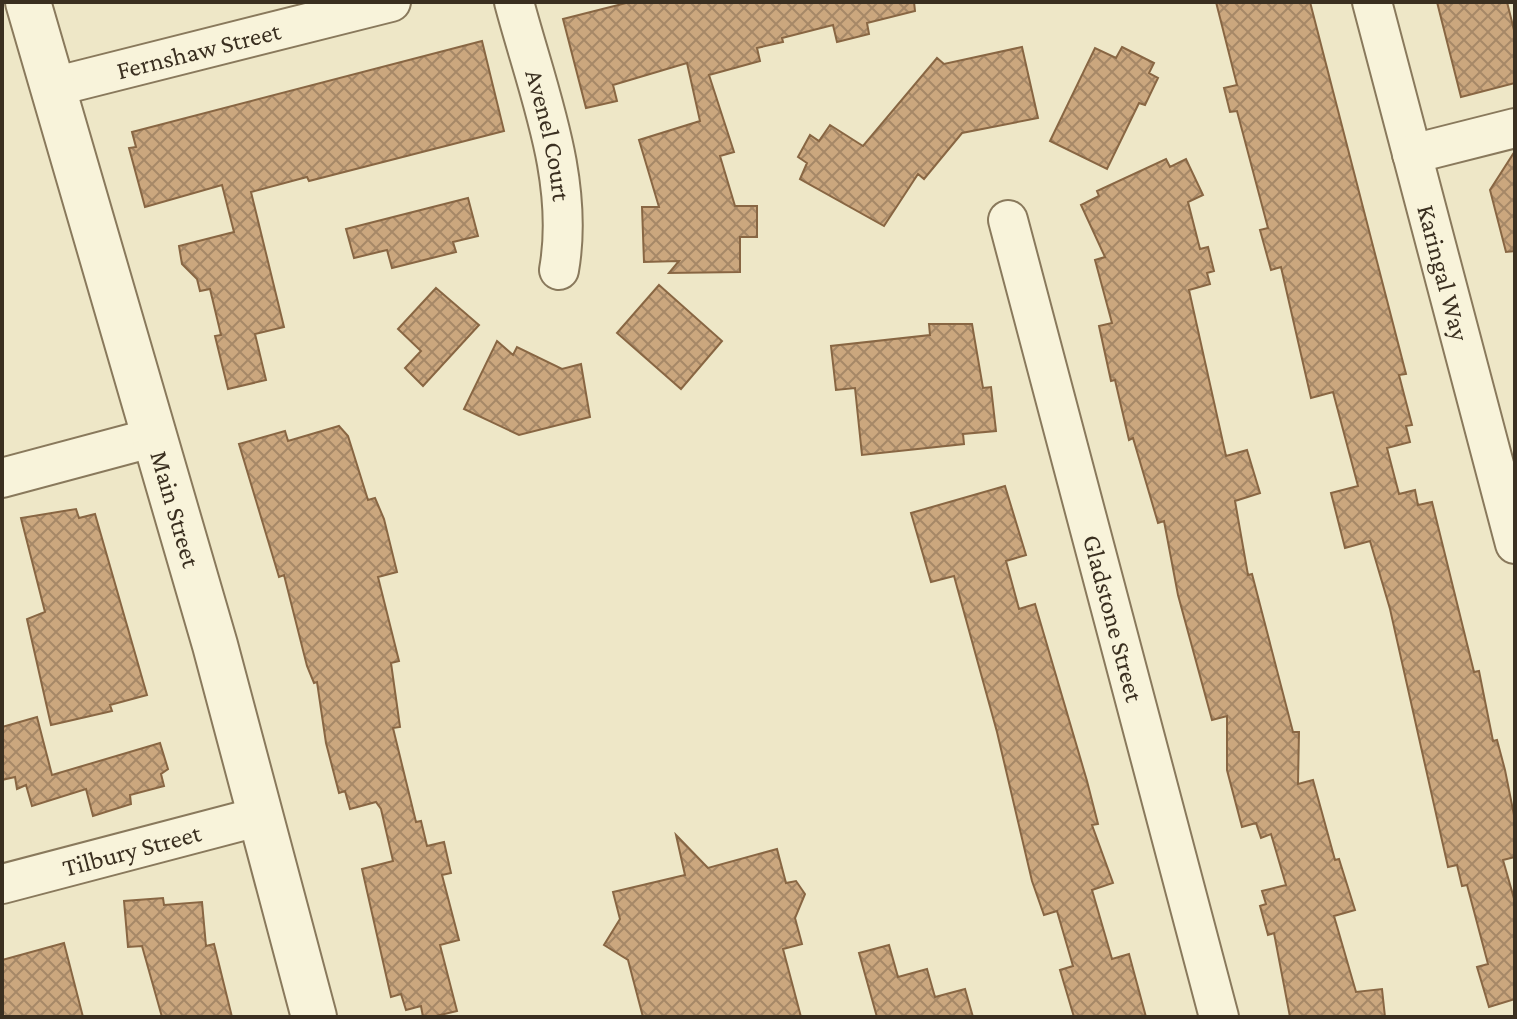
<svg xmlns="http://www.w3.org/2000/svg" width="1517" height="1019" viewBox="0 0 1517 1019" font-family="'Crimson Pro',serif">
<defs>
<pattern id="building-cross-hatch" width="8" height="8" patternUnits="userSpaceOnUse" patternTransform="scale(2)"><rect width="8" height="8" fill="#cba77e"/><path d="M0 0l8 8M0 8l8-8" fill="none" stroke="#a68867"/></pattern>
</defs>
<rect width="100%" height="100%" fill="#eee7c7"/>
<path fill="url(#building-cross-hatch)" stroke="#886643" stroke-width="2" d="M630,2H914L915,11L867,23L869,34L837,42L833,25L782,38L783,42L757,48L760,61L709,75L734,152L720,156L735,206H757V237H740V272L669,273L679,261L644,262L642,207H659L639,140L700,121L687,63L613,85L617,101L586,108L563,19Z
M1216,2H1310L1406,374L1399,375L1412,425L1406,426L1410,442L1387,448L1399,494L1415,490L1418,505L1432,502L1474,672L1479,671L1493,741L1497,740L1505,770L1515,820V857L1503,860L1515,902V999L1489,1007L1477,967L1488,964L1467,885L1462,886L1457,865L1448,867L1390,609L1370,541L1345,548L1331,493L1358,486L1333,392L1311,398L1281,267L1271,270L1260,230L1268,228L1237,111L1230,112L1224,88L1237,85Z
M1437,2H1507L1515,34V83L1461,97Z
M482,41L504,131L309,181L307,177L251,192L284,327L255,334L266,380L228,389L215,336L221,335L210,289L200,291L197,279L182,264L179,246L234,232L222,185L145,207L129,148L136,147L132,132Z
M1022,47L1038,118L962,133L924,179L918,174L884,226L800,179L807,163L798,157L810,135L819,141L830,125L863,146L937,58L944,64Z
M1122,47L1154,63L1149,73L1158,78L1145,105L1139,103L1107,169L1050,141L1095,48L1116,58Z
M1515,151V251L1506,252L1490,190Z
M1166,159L1170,167L1186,159L1203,195L1188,202L1200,249L1208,247L1214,271L1207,273L1210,284L1189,290L1226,456L1247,450L1260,493L1235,501L1248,575L1252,574L1293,732H1299L1298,784L1313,780L1335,860L1339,859L1355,910L1334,916L1356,992L1382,989L1385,1017H1290L1274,933L1268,935L1260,906L1266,904L1262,891L1286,885L1271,834L1261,838L1256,823L1242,827L1227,770V716L1212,720L1178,595L1164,521L1158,523L1133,438L1129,440L1115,380L1111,381L1099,326L1112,323L1095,260L1105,257L1081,205L1099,196L1097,191Z
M468,198L478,236L453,242L456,252L392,268L387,250L354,258L346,229Z
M659,285L722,341L681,389L617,333Z
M436,288L479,325L423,386L405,368L421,351L398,329Z
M929,324H972L983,388L991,387L996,431L963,434L964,444L862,455L855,388L836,390L831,346L930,335Z
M497,341L513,355L517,347L562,369L581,364L590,417L519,435L464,409Z
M339,426L348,436L368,500L375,498L384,519L397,572L378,577L399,661L391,663L400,727L393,728L416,822L421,821L427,846L444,842L451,873L442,875L459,940L440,945L457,1011L432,1017H423L421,1006L406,1010L401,994L391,997L362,869L393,861L381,809L376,802L350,809L345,791L339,793L326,743L317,682L314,683L307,666L284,575L279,577L239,444L285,431L288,441Z
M1005,486L1026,555L1006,561L1019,609L1035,604L1087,781L1098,824L1092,825L1113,883L1092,890L1112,959L1129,954L1146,1017H1074L1060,970L1073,966L1057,911L1044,915L1032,881L997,732L954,576L931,582L911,513Z
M76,509L79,518L95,514L147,695L110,705L112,711L51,725L27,619L45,612L21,518Z
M37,717L52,775L160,743L168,769L161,774L164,786L130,795L131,804L93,816L86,789L32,806L26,785L17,789L15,777L2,780V727Z
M676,835L708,868L777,849L786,883L796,881L805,894L795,918L802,944L783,949L801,1017H643L628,960L604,945L620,919L613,892L685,875Z
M163,898L164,905L202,902L206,946L214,944L232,1017H162L142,946L128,947L124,901Z
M64,943L83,1017H2V960Z
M889,945L898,977L927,969L935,997L965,989L973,1017H877L859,953Z"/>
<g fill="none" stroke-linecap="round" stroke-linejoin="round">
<g stroke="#89795c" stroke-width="42">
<g id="minor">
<path id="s1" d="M514,2C537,89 575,180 559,270"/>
<path id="s2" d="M1372,2L1515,544"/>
<path id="s3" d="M53,87L391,2"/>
<path d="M1412,154L1515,128"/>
<path id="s4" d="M1008,220L1219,1017"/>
<path d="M2,478L155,437"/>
<path id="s5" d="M2,884L261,816"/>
</g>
</g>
<g stroke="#89795c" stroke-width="48">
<g id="tertiary">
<path id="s6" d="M28,2L215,645L314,1017"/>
</g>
</g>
<use href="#minor" stroke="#f8f3da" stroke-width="38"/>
<use href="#tertiary" stroke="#f8f3da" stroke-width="44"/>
</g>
<g text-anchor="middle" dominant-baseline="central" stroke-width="7" stroke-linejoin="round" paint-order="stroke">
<g font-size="26" fill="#3a2f20" stroke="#f5f0d6">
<text stroke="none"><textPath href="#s3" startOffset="150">Fernshaw Street</textPath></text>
<text stroke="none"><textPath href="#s1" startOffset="138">Avenel Court</textPath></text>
<text stroke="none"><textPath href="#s2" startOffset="280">Karingal Way</textPath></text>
<text stroke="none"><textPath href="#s6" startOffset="528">Main Street</textPath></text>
<text stroke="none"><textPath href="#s4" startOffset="412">Gladstone Street</textPath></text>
<text stroke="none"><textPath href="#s5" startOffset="134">Tilbury Street</textPath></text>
</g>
</g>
<rect width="1517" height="1019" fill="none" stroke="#3a2f20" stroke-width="8"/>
</svg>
